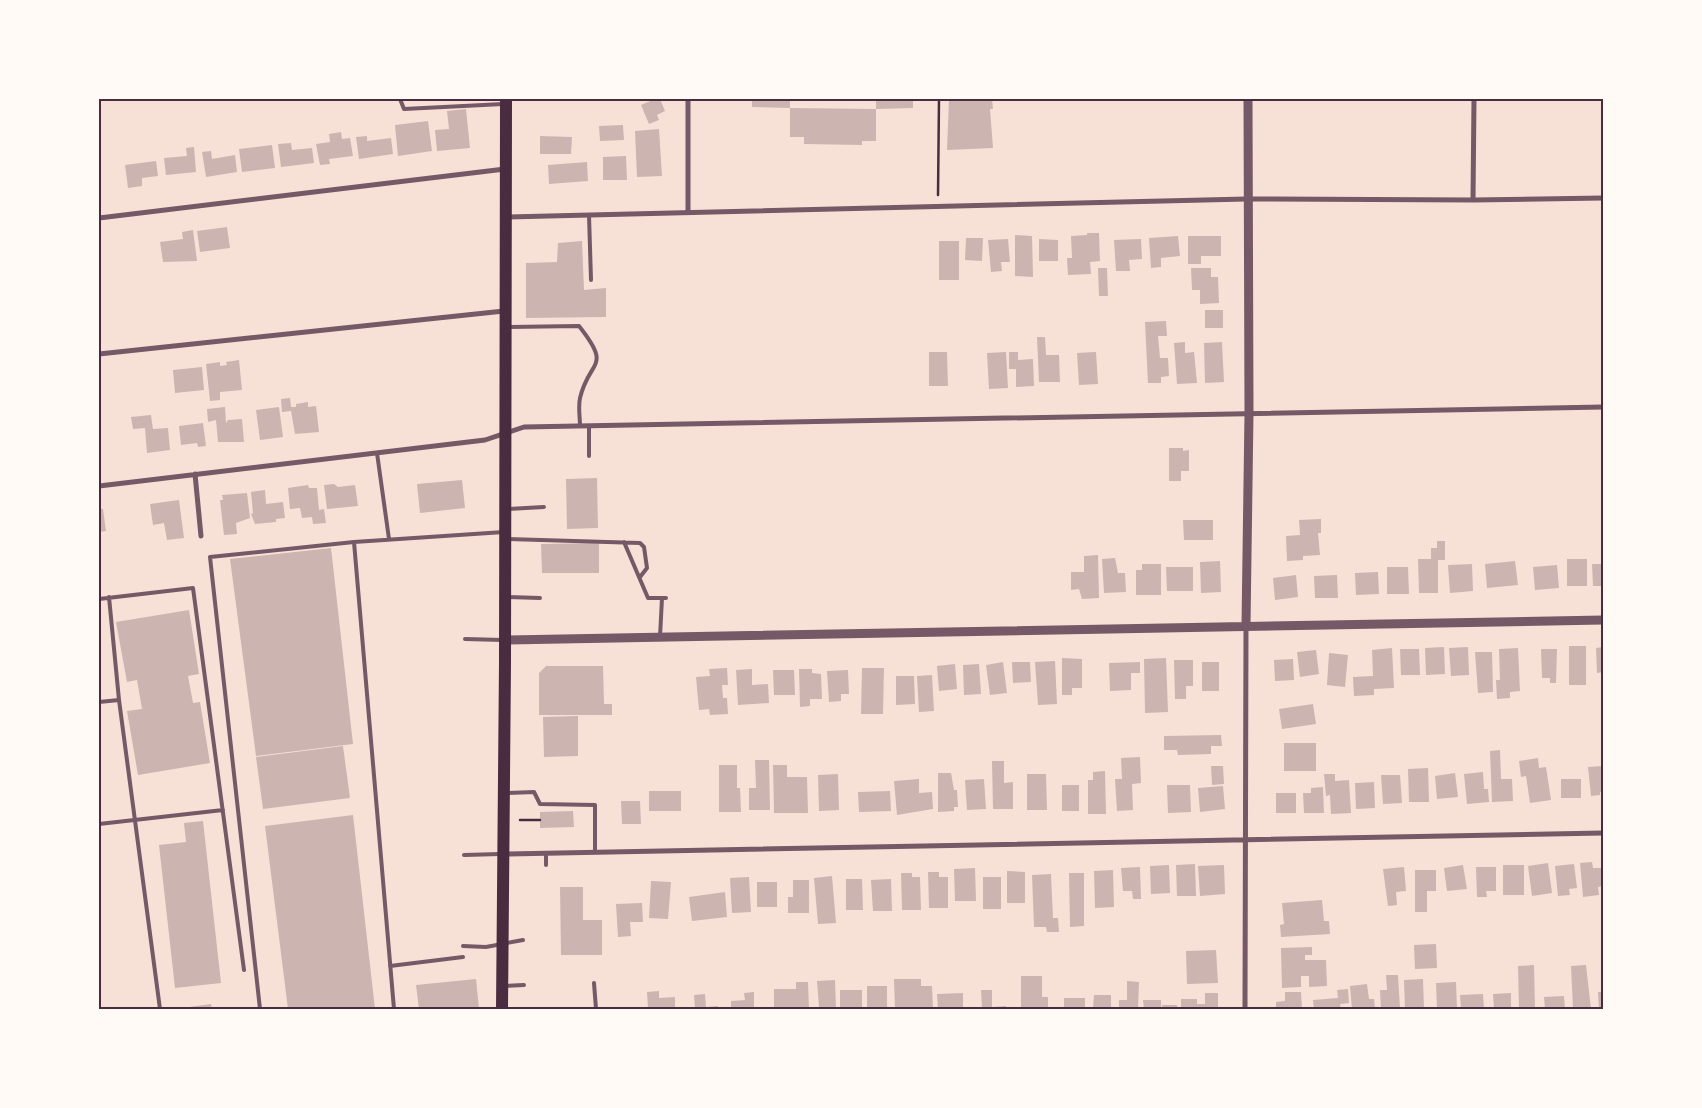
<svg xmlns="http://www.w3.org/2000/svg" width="1702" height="1108" viewBox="0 0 1702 1108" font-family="'PT Sans',sans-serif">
<rect width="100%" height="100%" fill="#f7e1d7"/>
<path fill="#ccb4b1" d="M655,99H660L665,111L657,115L659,120L649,124L641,105Z
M752,99H790V108L752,107Z
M876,99H913V108L876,109V141H862V145L804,144V137H790V108L876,109Z
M949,99H992L993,109H990L993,148L947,150Z
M466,109L470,148L437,151L435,130L449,129L447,111Z
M428,121L432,151L398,156L395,125Z
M623,125L624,140L600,141L599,126Z
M659,129L662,176L637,177L635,131Z
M341,132L342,139L350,138L353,156L329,159L330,164L320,165L316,144L330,142L329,134Z
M367,136V141L391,138L393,154L359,159L356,137Z
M540,136L572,137L571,154H540Z
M291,143L292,150L312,148L314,163L281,167L278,144Z
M272,145L275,168L242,172L239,149Z
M194,147L196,172L166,175L164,158L187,156L186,148Z
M211,151L212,159L235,155L237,172L206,177L202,152Z
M626,156L627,180H603V157Z
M156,161L158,176L142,178V186L128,188L125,165Z
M587,162L588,181L549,184L548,165Z
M227,227L230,248L200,252L197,231Z
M193,230L197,261L163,262L160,242L183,239L182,232Z
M1087,233H1099L1100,261L1090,262L1091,274L1068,275L1067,258H1072L1071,236L1087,235Z
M1015,235L1032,236L1033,277L1015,276Z
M1178,236L1180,256L1161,258V267L1151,268L1149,238Z
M1188,236H1221V256H1201V264H1188Z
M966,238H983L982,261L965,260Z
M1008,239L1010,262H1001L1002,271L991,272L988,240Z
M1039,239L1058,240V261H1039Z
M1141,239L1142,259L1129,260L1130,271H1116L1114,240Z
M582,241L584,290L606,288V317L526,318V263L557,262L558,243Z
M939,241H959V280H939Z
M1098,268H1107L1108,296H1099Z
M1191,268H1211V277H1218L1219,303L1200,304V290H1192Z
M1205,310H1223V328H1205Z
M1166,321L1167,336H1158L1160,358H1168L1169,376L1161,377V383H1148L1145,322Z
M1037,337H1045L1046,355H1059L1060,382H1039Z
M1185,342V353L1194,352L1197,383L1177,384L1174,343Z
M1222,342L1224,382L1205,383L1204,343Z
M929,352H947L948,386H929Z
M1006,352L1008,388L989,389L987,353Z
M1009,352H1018V360L1033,359L1034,386L1016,387V369H1009Z
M1096,352L1098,384L1079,385L1077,353Z
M239,360L242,390L220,392V400L210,401L206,364L220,362V366L227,365L226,362Z
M202,367L204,390L175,393L173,370Z
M290,398L291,407H296V404L308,402V407L316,406L319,432L295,434L291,411L282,412L281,399Z
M225,407L226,423L228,420L242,419L244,442H218L216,420L208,422L207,409Z
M279,407L283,437L260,440L256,410Z
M151,415L153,429L168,428L170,450L147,453L145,428L133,429L131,417Z
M203,423L206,446L198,447L197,443L181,445L179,426Z
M1169,448H1183V451L1189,450V471H1181V481H1169Z
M597,478L598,528L567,529L566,479Z
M462,480L465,508L420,513L417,484Z
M334,484L338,487L355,485L358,506L327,509L324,485Z
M308,485L309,488H317L319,510L324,509L326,523L313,524L312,517L302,518L300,508L290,509L288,488Z
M265,490L266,504L283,502L285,518L276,519V522L255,524L251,514L253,513L251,492Z
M247,493L250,518L236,523L237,534L224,535L220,500H223L222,495Z
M179,500L184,538L167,540L164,523L153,525L150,504Z
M99,509H103L106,531L99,532Z
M1321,519V533H1318L1320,555L1303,556V560L1287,561L1286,536L1300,535L1299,520Z
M1183,520H1213V540H1184Z
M1437,541H1445V560H1438V593H1419L1418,559H1431V548H1437Z
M599,543V573H542L541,544Z
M331,548L353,744L256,756L230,559Z
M1098,555L1099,598L1082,599L1079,589L1071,590V572H1084V556Z
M1115,558L1118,573H1125L1126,592L1104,593L1102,559Z
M1567,559H1587V586H1567Z
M1220,561L1221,592L1201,593L1200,562Z
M1515,561L1518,585L1487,588L1485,564Z
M1142,564H1161V595H1136V570H1142Z
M1472,564L1473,591L1450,593L1448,565Z
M1592,564H1603V586H1593Z
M1557,565L1559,588L1535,590L1533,567Z
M1166,567H1193V591H1167Z
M1387,567H1408L1409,594H1387Z
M1378,572L1379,594L1356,595L1355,573Z
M1296,575L1298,597L1275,600L1273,578Z
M1337,575L1338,598H1315L1314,576Z
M189,610L199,674L188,676L193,703L200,702L210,763L138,775L127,711L142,709L137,680L127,682L116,622Z
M1569,646H1586V685H1569Z
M1444,647L1445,674L1426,675L1425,648Z
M1468,647L1469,675L1451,676L1449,648Z
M1603,647V672L1597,673L1596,648Z
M1392,648L1394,688L1374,689V695L1354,696L1353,677L1373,676L1372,650Z
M1518,648L1520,691L1510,692V698L1497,699L1496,680H1500L1499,649Z
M1400,649H1419L1420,675H1401Z
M1541,649H1557L1556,683H1550V678H1542Z
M1316,650L1319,674L1300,677L1297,652Z
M1475,652H1492L1493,692L1478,693Z
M1329,653L1348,655L1345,687L1327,685Z
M1062,658L1082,659V688H1072V695H1062Z
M1166,658L1168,712L1145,713L1144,659Z
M1293,659L1294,680L1275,681L1274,660Z
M1174,660H1193V686H1186V699H1175Z
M1055,661L1057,704L1038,705L1035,662Z
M1003,662L1007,693L990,695L986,665Z
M1012,662H1030L1031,682L1013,683Z
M1140,662V673H1131V690L1110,691L1109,663Z
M1202,662H1219V691H1202Z
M955,664L957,689L939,691L937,666Z
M979,664L981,694L964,695L963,665Z
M546,666H603L604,704H612V715H539V673Z
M727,668L728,685H722L723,698H727L728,714L710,715L709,709L699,710L696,677L710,676L709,669Z
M862,668H884L883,714H861Z
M752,669V685L768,684L769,703L738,705L736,670Z
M799,669H812V673L821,674L822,699H810V706L800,707Z
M773,670H794L795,695H774Z
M848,670L849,694H841V701L829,702L827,671Z
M932,675L934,711L919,712L917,676Z
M896,676H914L915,704L896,705Z
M1313,704L1316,724L1282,729L1279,709Z
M578,716V756L544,757L543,717Z
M1221,735L1222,746H1211V754L1178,755L1177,750H1164V736Z
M1284,743H1316V771H1284Z
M343,746L350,798L263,809L256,757Z
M1500,750L1501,779H1512L1513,801L1492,802L1490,751Z
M1140,757L1141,783L1132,784L1133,810L1117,811L1115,779H1122L1121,758Z
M1538,758L1539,768L1546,767L1551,800L1530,803L1526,776L1521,777L1519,761Z
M755,760H769L770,810H749V788H756Z
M992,761H1004V783L1013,782V809H993Z
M719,765H737V788H740L741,812H719Z
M773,765H787V777H807L808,813H774Z
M1211,766H1223L1224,784L1212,785Z
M1603,766V791L1600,792V795L1591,796L1588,767Z
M1428,768L1429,802H1409L1408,769Z
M1105,771L1106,814H1088V780H1093V772Z
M1483,772L1484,789H1488L1489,802L1467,804L1464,774Z
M938,773H951L954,790H957L958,807H954V811L938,812Z
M1455,773L1458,797L1437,799L1435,776Z
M838,774L839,810L819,811L818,775Z
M1027,774H1046L1047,810H1027Z
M1324,774H1335V781L1349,780L1351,813L1331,814L1330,795L1326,796Z
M1381,775H1400L1402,803L1383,804Z
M919,779V793L932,792L933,809L897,815L894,781Z
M984,779L986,809L967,810L965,780Z
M1561,779H1581V798H1561Z
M1374,782L1375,808L1356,809L1355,783Z
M1062,785H1079V811H1062Z
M1167,785H1190L1191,812L1168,813Z
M1223,786L1225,809L1200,812L1198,788Z
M1323,787L1324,813H1304L1303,793H1311V788Z
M649,791H681V811H649Z
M890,791L891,811L859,812L858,792Z
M1276,793H1296V813H1276Z
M621,801H640L641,824H622Z
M573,811L574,827L540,828V812Z
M353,815L375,1009H288L265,826Z
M203,821L221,983L175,988L159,845L186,842L184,823Z
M1592,862L1593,868H1601L1603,886L1598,887L1599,895L1583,897L1580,863Z
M1548,863L1552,893L1532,896L1528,866Z
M1195,864L1196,896H1177L1176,865Z
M1574,864L1577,888L1569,889L1570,895L1558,896L1555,866Z
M1169,865L1170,893L1151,894L1150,866Z
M1224,865L1225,894L1200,896L1198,866Z
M1463,865L1467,889L1447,891L1444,868Z
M1503,865H1524V895H1503Z
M1140,867L1141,899H1133L1132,891H1123L1121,868Z
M1404,867L1406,891L1396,892L1397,905L1388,906L1383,869Z
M1476,867H1496V891H1486L1487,897H1477Z
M975,868L976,901H955L954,869Z
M1113,870L1114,907L1095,908L1094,871Z
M1415,870H1436V891H1427V912H1415Z
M1007,871L1025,872V903H1007Z
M928,872H939V877H948V908H929Z
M901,873H912V877H920L921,910H902Z
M1069,873H1084V926L1070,927Z
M1051,874L1053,918H1058L1059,932H1047L1046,927H1034L1032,875Z
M832,876L836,923L818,924L814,878Z
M749,877L751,912L732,913L730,878Z
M983,877H1001V909H983Z
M846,879H862L863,910H846Z
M891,879L892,911H873L871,880Z
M793,880H809V913H788V897H793Z
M651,881L671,882L668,919L649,918Z
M757,882H777V907H757Z
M560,887H583V920H602V955H561Z
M725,892L727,917L692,921L689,897Z
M1322,900L1324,921H1329L1330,934L1281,937L1280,925L1284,924L1282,903Z
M642,903L643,922H630L631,936L618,937L616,904Z
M1436,944L1437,968L1415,969L1414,945Z
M1312,947V955H1305V960H1326L1327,986L1309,987V976H1301V987L1282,988L1281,948Z
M1216,950L1218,983L1187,984L1186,951Z
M1534,965L1535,1009H1519L1518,966Z
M1586,965L1591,1009H1573L1571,966Z
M1386,975H1398L1400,1009H1381L1380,990H1387Z
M1021,976H1042V997H1048V1009H1021Z
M476,979L479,1009H419L416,985Z
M894,979H921V986H932L933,1009H895Z
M1423,979L1424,1009H1405L1404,980Z
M835,980L836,1009H813V1007H819L817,981Z
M1127,981L1139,982L1138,1009H1119V1000H1127Z
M796,982H808L809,1009H774V989H796Z
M1456,982L1457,1009H1437L1436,983Z
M1367,984L1369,999H1374L1375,1009H1352L1350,986Z
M867,986H887V1009H867Z
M1348,989L1349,1003L1340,1004L1341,1009H1314L1313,1000L1338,998L1337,990Z
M840,990H862V1009H840Z
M981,990H992V1007L1006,1006V1009H982Z
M659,991V998L675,997V1009H648L647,992Z
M754,992V1009H731V1001L745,1000L744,993Z
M1285,992H1301L1302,1009H1276V1002L1285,1001Z
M1598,992H1603V1009H1599Z
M963,993V1007H974V1009H938L937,994Z
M1205,993H1218V1009H1181V999H1197V1004H1205Z
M1511,993V1009H1494L1493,994Z
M705,994L706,1007L718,1006V1009H695L694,995Z
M1483,994L1484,1009H1461L1460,995Z
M1094,995H1111V1009H1093Z
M1564,996L1565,1009H1545L1544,997Z
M1064,998H1085V1009H1064Z
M1143,1000H1161V1009H1144Z
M211,1004L212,1009H182V1008Z
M1162,1005H1177V1009H1163Z"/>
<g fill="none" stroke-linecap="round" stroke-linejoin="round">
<path stroke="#4a2c40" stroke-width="2.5" d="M938,195L939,99
M520,820H540"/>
<path stroke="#755966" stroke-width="4" d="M400,99L404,109L503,104
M589,215L591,280
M509,327L579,326C613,369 589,359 580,398C578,407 580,417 580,426
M589,426V456
M377,453L389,539
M508,509L544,507
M507,539L640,543L644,547L647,568L640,577
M354,542L394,1009
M624,542L648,598H666
M109,597L119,700
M507,597L540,598
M99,599L193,588L244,970
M660,637L662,598
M465,639L503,640
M99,702L119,700L160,1009
M505,793L534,792L540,804L595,805V852
M99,824L223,810
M546,853V865
M464,855L500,854
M463,946L486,947L523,940
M390,966L463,957
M594,983L596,1009
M504,986L524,985
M260,1009L210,557L354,542L504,532"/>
<path stroke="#755966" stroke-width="5" d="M688,99V212
M1473,200L1474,99
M506,217L1246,199L1473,200L1603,198
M99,218L505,169
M99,354L504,311
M195,474L201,536
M99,486L485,440L524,427L1603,407
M504,854L1603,833
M1245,1009L1246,626"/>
<path stroke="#755966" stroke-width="9" d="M1246,625L1249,413L1248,99
M505,640L1603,620"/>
<path stroke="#4a2c40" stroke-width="12" d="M502,1009L505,662L506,99"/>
</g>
<rect width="1702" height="1108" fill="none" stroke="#fffaf5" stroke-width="200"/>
<rect x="100" y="100" width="1502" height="908" fill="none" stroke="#4a2c40" stroke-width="2"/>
</svg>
